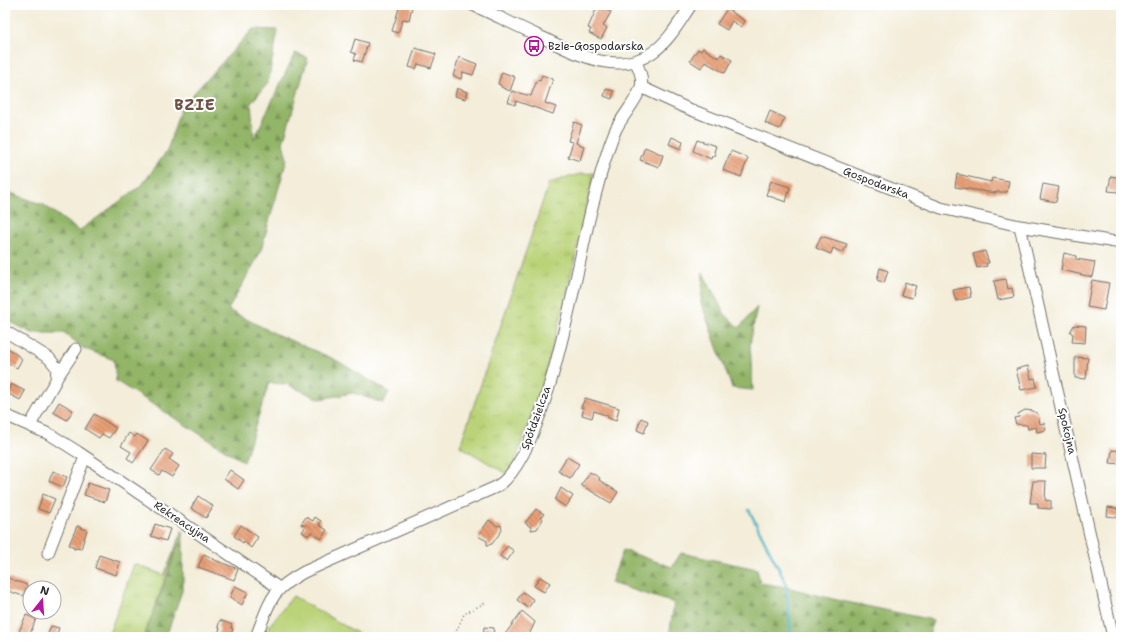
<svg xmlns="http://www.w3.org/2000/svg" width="1126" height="642" viewBox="0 0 1126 642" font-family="'Shantell Sans',sans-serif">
<defs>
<pattern id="grass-tufts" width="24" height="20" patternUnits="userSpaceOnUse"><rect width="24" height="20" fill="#bad378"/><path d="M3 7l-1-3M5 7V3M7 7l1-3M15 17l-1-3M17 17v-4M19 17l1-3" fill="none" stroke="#a0b568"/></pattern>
<pattern id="forest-firs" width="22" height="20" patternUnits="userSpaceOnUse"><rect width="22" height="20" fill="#93b568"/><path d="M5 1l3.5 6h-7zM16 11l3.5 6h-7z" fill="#789356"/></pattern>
<pattern id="building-back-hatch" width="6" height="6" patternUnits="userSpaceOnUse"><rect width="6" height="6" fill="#e79e74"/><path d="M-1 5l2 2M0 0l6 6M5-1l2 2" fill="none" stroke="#bb815f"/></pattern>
</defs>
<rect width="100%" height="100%" fill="#fff"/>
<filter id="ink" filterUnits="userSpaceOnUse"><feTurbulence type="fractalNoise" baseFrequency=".025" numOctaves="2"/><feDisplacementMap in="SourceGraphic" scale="8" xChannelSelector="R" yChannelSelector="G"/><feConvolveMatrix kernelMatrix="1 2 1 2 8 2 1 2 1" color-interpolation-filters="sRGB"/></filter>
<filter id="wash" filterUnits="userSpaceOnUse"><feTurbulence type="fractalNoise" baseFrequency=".012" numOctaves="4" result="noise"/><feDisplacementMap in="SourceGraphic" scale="16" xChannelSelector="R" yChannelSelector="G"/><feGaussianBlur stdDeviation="0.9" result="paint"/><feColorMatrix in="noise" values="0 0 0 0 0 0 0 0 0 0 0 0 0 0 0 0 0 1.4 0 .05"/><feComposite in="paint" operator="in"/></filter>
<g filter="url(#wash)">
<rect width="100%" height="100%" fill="#f3edd9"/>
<path fill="url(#grass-tufts)" stroke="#727f52" d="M594,173L566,298L544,378L510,476L460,446L549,183L580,174Z
M182,531L144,637H108L134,564L164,575Z"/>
<path fill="url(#forest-firs)" stroke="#5f704a" d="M253,29L278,30L268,83L251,103L254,139L295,53L308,58L283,143L287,159L260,253L228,310L278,335L334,359L389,392L383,403L353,393L320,399L286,384L269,383L244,462L116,381L114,360L83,348L65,333H32L5,319V191L44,205L79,231L142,185L167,151L181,107Z
M703,273L724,313L739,328L757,307L750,344L753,390L732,388L701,303Z
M182,530L183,534V588L166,637H144L167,577Z
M623,550L672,567L681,553L757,569L760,583L786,587L837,600L933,620L929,637H669L674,603L611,583Z"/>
<path fill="#bad378" stroke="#727f52" d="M293,596L364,637H266L270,625Z"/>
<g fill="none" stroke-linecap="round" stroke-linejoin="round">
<path stroke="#47b1c5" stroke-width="2.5" d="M749,510L786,583L791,637"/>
</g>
<g id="blocks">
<path fill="url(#building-back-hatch)" d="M400,5L412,7L409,20L403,19L398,33L392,31Z
M598,5L611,12L603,26L607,28L601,39L589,33L591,29L588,28Z
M727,9L745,21L741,27L732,21L727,30L717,24Z
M355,39L368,43L362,62L354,60L356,54L351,52Z
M415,48L436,54L431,68L418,64L416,69L409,67Z
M703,48L719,58L721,54L732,60L725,73L705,62L701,68L690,61L698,49L701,51Z
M459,57L477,64L473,75L463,72L461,79L453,76Z
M502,72L515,77L510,91L501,87V85L498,84Z
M542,75L553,79L545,103L556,107L553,114L516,101L515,105L508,102L512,91L531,96L537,80L540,81Z
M457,88L467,92L465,99L455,96Z
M606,89L614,91L612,99L604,96Z
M770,111L785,118L780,129L765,123Z
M574,122L582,125L576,143L584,146L580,161L568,157L573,142L568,141Z
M672,137L683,142L681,149L669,144Z
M697,140L716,146L714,152L716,155L712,156L711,159L693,151Z
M645,147L663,155L659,167L640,160Z
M731,151L748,158L741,177L723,170Z
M957,174L991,182L992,178L1009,181L1007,192H996L995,193L955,187Z
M1111,176L1120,178L1118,192L1108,191Z
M771,181L790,187L786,202L766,195Z
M1043,184L1059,187L1056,202L1040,199Z
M821,236L847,244L843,253L833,248L831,254L816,248Z
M985,251L989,263H986L987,266L977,268L973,254Z
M1064,253L1076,256V259L1095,262L1092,277L1061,270Z
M880,268L888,271L884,283L877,280Z
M1006,279L1008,289L1012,288L1014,297L998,300L994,281Z
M1092,280L1109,283L1104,310L1087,307Z
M905,282L916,286L912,298L901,295Z
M969,287L971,297L956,301L953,290Z
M1074,325L1086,326L1085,343L1072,342L1073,334L1070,332Z
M8,348L22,359L17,368L5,361V352Z
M1075,357L1088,358L1086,379L1075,378Z
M1028,366L1031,379L1035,378L1037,387L1021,390L1016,369Z
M11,384L25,391L20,400L7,393Z
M585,398L619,408L616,421L608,418V416L594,411L592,418L582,415L584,408H581Z
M59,402L73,410L67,420L53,412Z
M1025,410L1033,411L1038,414L1040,424L1044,423L1046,430L1037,432L1036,427L1028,429L1027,425L1016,424L1014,418L1019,417L1018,414Z
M94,414L116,428L109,438L102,434L99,438L85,429Z
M641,418L648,421L644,433L637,430Z
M129,433L135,437L137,434L148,441L133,463L127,458L131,452L121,446Z
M165,449L173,454L169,459L179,466L172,477L162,471L159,475L151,470Z
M1112,450L1121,451V464L1110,463Z
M1031,454L1046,455L1045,468H1031Z
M567,457L579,464L570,478L558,471Z
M230,470L244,480L238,489L224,479Z
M53,471L67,477L63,487L49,481Z
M590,472L600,478L599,480L618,492L611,503L581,485Z
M1033,481H1046L1045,500L1051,501V509L1038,508V503H1030Z
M88,483L109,490L105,502L84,495Z
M561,488L573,496L566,507L555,500Z
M43,494L55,499L49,513L38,509Z
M198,496L213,506L206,518L191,508Z
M1108,507L1121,509V518L1107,516Z
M536,509L544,514L541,518L543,519L537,529L531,530V527L525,523Z
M306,517L313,521L315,517L321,521L319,525L327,530L321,539L311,532L308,536L302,532L306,526L301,524Z
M489,520L497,526L501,525L502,530L492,544L487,545V541L478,536Z
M155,524L170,529L166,541L151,536Z
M241,525L258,537L251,548L244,541L243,543L234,536Z
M77,526L87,530L81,549L77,548L74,549L73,546L69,545Z
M507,546L514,551L507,561L500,556Z
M204,554L212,558V559L238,569L234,580L198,567Z
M99,555L120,562L116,575L95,568Z
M5,577L27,585L23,596L5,590Z
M540,577L550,583L544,592L534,586Z
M235,586L248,592L242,605L230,597Z
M523,592L534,600L528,608L517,600Z
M522,611L535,622L529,635L526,637H503Z
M26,615L36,619L29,636L19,632Z
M220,620L232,625L231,628L233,629L230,637H217L220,628L218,627Z
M51,626L59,628L56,637L48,634Z
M484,627L494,628L493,637H483Z"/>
</g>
</g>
<g filter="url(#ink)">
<use href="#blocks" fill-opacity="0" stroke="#716f68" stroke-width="1"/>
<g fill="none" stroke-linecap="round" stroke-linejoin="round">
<g stroke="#716f68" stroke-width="13">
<path id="minor" d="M473,5C495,15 517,26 539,36C573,52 617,78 653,52C669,41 680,21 691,5
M641,87L684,107L941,208L1020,226L1121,243
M1020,226L1113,637
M5,331L49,358L57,368L56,380L30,425
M56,379L76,349
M5,415L51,435L78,452L279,588
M48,553L85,457
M256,637C270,602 269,591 304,572L496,487C546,460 577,265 592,207C599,182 605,153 616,129C623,115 636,102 641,87C643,79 639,68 635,61"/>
</g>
<path stroke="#716f68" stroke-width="1.5" stroke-dasharray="1 3" stroke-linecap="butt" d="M447,637L456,632L464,614L485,603"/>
<use href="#minor" stroke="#fff" stroke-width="11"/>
</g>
</g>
<defs>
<g id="bus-ring" transform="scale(1)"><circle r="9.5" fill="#fff" stroke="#b5179e" stroke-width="1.5"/><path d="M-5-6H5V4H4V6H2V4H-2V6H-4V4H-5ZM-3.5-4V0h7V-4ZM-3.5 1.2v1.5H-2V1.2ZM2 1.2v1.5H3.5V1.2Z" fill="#b5179e"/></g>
</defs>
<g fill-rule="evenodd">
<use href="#bus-ring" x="534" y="46"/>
</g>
<g text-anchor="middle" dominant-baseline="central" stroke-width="4" stroke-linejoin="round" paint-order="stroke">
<g font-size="11" fill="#2b2b2b" stroke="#fff" text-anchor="start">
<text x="548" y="46">Bzie-Gospodarska</text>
</g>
<g font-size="11" fill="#2b2b2b" stroke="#fff">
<text transform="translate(876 183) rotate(21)">Gospodarska</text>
<text transform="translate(536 418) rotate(-70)">Spółdzielcza</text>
<text transform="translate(1067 431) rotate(77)">Spokojna</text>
<text transform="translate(182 522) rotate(34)">Rekreacyjna</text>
</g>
<g font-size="15" font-weight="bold" letter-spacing="1" fill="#6d5345" stroke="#fff">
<text x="195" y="105">BZIE</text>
</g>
</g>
<rect width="1126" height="642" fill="none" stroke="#fff" stroke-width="20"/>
<g transform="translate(42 600) rotate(17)"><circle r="19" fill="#ffffff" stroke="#aaaaaa"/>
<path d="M0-3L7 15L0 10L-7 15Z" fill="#b5179e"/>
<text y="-6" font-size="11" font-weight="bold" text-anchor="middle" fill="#2b2b2b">N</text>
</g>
</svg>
